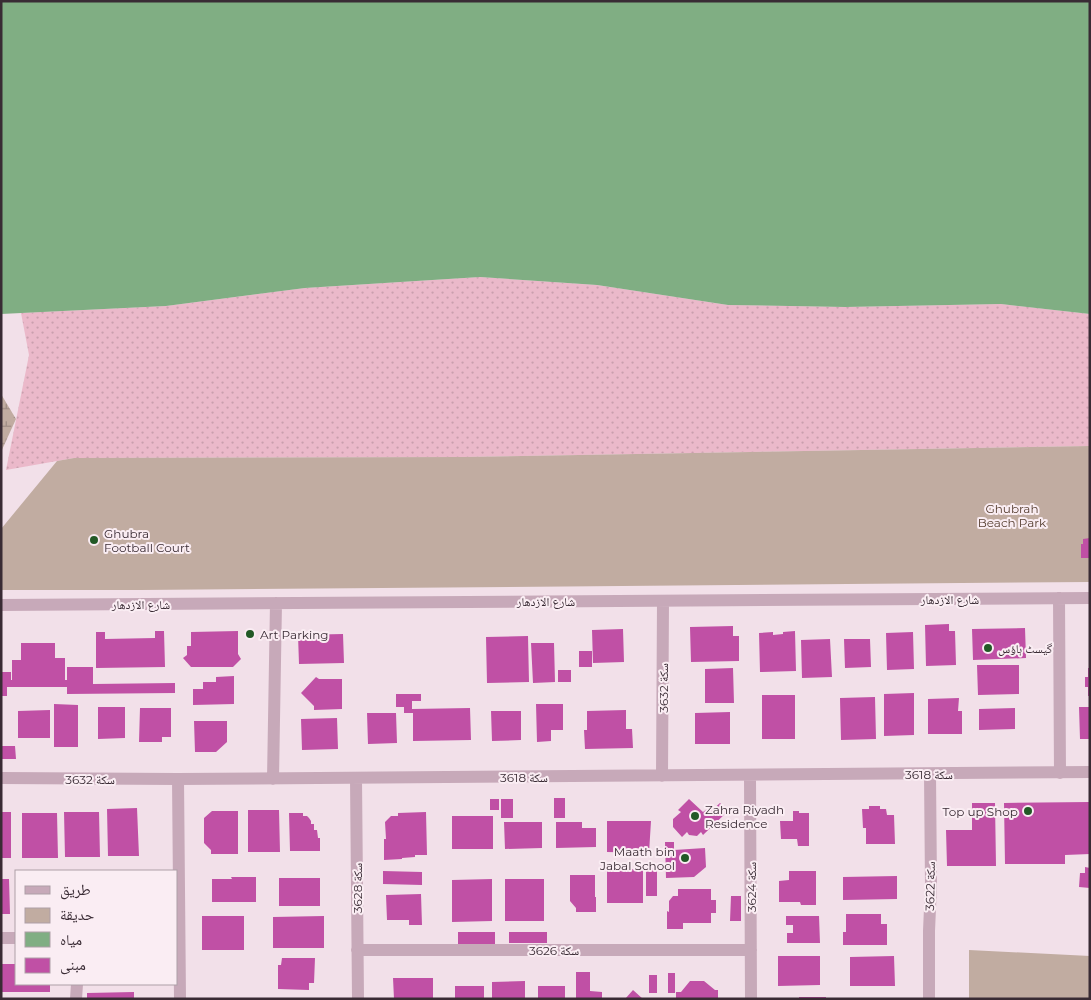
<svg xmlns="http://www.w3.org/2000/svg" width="1091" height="1000" viewBox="0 0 1091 1000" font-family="Montserrat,'Noto Naskh Arabic',sans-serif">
<defs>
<pattern id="wetland-marsh" width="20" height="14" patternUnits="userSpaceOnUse" patternTransform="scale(1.25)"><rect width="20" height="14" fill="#c1aca1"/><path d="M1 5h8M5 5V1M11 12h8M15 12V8" fill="none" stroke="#9e8c84"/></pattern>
<pattern id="sand-dots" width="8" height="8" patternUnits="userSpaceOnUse" patternTransform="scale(1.25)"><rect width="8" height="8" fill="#ebb9ca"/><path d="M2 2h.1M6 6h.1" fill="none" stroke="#ca9fae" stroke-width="1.8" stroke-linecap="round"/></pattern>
</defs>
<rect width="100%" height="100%" fill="#f2e0e9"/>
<path fill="url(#wetland-marsh)" d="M1,394L16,419L1,452Z"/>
<path fill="url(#sand-dots)" d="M480,277L597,285L728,305L845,307L1001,304L1090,314V446L463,457L74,458L6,470L29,355L21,313L166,306L305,288Z"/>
<path fill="#c1aca1" d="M1090,446V582L141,590H1V529L57,461L74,458L463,457Z
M969,950L1090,956V999H969Z"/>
<path fill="#80ae83" d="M1,1H1090V314L1001,304L845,307L728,305L597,285L480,277L305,288L166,306L1,314Z"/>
<path fill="#c050a5" d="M1090,538V558H1081V544H1083V539Z
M949,624V631H955L956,665L926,666L925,625Z
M733,626V636H739V661L691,662L690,627Z
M1025,628L1026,658L973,660L972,629Z
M623,629L624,662L593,663L592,630Z
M155,631H164L165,667L96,668V632H105V639L155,638Z
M238,631V654L241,659L233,667H191L183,658L187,655V646H191V632Z
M795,631L796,671L760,672L759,633L773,632V635L783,634V632Z
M913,632L914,669L887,670L886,633Z
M343,634L344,663L299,664L298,635Z
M528,636L529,682L487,683L486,637Z
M830,639L832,677L802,678L801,640Z
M844,639H870L871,667L845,668Z
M21,643H55V658H65V680H67V667H93V684L175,683V693L67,694V687H7V696H1V672H11V680H40H12V660H21Z
M531,643H554L555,682L533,683Z
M579,651H592V667H579Z
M977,665H1019V694L978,695Z
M733,668L734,703H705V669Z
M1088,668H1090V696H1088V687H1085V677H1088Z
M558,670H571V682H558Z
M234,676V704L193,705V689H203V682H216V677Z
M316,677L319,679H342V709L314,710V706L301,693Z
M914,693V735L884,736V694Z
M396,694H421V701H412V709L470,708L471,740L413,741V713H404V707H396Z
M762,695H795V739H762Z
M875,697L876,739L841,740L840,698Z
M959,698L958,711H962V734H928V699Z
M54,704L78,705V747H54Z
M536,704H563V730H551V741L537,742Z
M98,707H125V738L98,739Z
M1079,707H1090V739H1080Z
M140,708H171V737H162V742H139Z
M1015,708V729L979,730V709Z
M50,710V738H18V711Z
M626,710V729H632L633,748L585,749L584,730H587V711Z
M491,711H521V740L492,741Z
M730,712V744H695V713Z
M367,713H396L397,743L368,744Z
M337,718L338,749L302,750L301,719Z
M194,721H227V742L216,752H195Z
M1,746H15L16,759H1Z
M554,798H565V818H554Z
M490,799H499V810H490Z
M501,799H513V818H501Z
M689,799L703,812L707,809L710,812L720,803L728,811L703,835L701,832L697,836L689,835L687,832L682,837L673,827V819L681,812L678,810Z
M1090,802V854L1065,855V864H1005L1004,803Z
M972,803H995L996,866H947L946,830H972Z
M869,806H880V809H886L887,815H894L895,844H866V828H863L862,809H869Z
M137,808L139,856H108L107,809Z
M248,810H279L280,852H248Z
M212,811H238V854H211V850L204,843V818Z
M793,811H799V813H809V846H798L797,839H781L780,821H793Z
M1,812H11V858H1Z
M64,812H99L100,857H65Z
M426,812L427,855H415V857L402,858V859L384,860V839H386L385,822L391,816H398V813Z
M22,813H57L58,858H22Z
M289,813H303V816H307L309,818L311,821V824H314V830H317L318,838H320V851H290Z
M452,816H493V849H452Z
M607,821H651L649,853L607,852Z
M504,822H542V848L505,849Z
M556,822H582V828H596V847L556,848Z
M665,842H674V850L705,848L706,867L694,877L666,878Z
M1085,867L1090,868V888L1079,887L1080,873H1085Z
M646,868H657V896H646Z
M607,869H643V903H607Z
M383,871L422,872V885L383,884Z
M789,871H816V905H801L800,902H779V881L789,880Z
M570,875H595V897H596V912H576V908L570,901Z
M897,876V899L843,900V877Z
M231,877H256V902H212V879H232Z
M279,878H320V906H279Z
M1,879H9L10,914H1Z
M492,879V921L452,922V880Z
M505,879H544V921H505Z
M678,889H711V900H716V913H711V923H683V929H667V911L669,912V901L673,896H678Z
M421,894L422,925H409V920H387L386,895Z
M731,896H741V921H730Z
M846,914H881V924H887V945H843V932H846Z
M202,916H244V950H202Z
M324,916V948H273V917Z
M786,916H819L820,943H787V933H793V925H786Z
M458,932H495V944H458Z
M509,932H547V943H509Z
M778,956H820V985L778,986Z
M894,956L895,986H850V957Z
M282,958H315L314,983H309V990L278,989V965H281Z
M1,964H16V984H50V992H1Z
M576,972H590V991L602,992V999H576Z
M668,973H675V993H668Z
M649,975H657V993H649Z
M393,978H433V999H394Z
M525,981V999H492V982Z
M690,981H704L715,990H718V999H676V992H681Z
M455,986H484V999H455Z
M538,986H565V999H538Z
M633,990L643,999H625Z
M134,992V999H87V993Z
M799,997H826V999H799Z"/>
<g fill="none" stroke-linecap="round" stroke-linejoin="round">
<path stroke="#c7a9b9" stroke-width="12" d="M1059,598L1060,773
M1,605L1090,598
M750,775L751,999
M662,776L663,601
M1,778L178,779L1090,772
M356,778L358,999
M178,779L180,999
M273,779L276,603
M1,938H16
M357,950H751
M76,999L77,984
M929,999V931L931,885L930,774"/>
</g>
<g fill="#225926" stroke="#faedf3" stroke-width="2">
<circle cx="94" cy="540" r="5"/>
<circle cx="250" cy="634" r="5"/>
<circle cx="988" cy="648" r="5"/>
<circle cx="1028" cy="811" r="5"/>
<circle cx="695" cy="816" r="5"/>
<circle cx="685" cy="858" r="5"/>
</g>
<g text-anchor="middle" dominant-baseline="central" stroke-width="4" stroke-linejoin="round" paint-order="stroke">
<g font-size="12" fill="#563e30" stroke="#faedf3">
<text x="1012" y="508">Ghubrah<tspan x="1012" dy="14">Beach Park</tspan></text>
</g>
<g font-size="12" fill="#392b34" stroke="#faedf3" text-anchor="start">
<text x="104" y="533">Ghubra<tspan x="104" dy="14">Football Court</tspan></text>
<text x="260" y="634">Art Parking</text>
<text x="998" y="648">گیسٹ ہاؤس</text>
<text x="705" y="809">Zahra Riyadh<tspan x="705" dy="14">Residence</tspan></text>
<text x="1018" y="811" text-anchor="end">Top up Shop</text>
<text x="675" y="851" text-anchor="end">Maath bin<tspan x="675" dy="14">Jabal School</tspan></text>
</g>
<g font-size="12" fill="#392b34" stroke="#faedf3">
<text x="950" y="599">شارع الازدهار</text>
<text x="546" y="601">شارع الازدهار</text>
<text x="141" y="604">شارع الازدهار</text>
<text transform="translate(663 688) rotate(-90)">سكة 3632</text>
<text x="929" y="774">سكة 3618</text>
<text x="524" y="777">سكة 3618</text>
<text x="90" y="779">سكة 3632</text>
<text transform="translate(930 886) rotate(-89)">سكة 3622</text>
<text transform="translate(751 887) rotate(-90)">سكة 3624</text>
<text transform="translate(357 888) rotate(-90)">سكة 3628</text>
<text x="554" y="950">سكة 3626</text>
</g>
</g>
<rect width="1091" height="1000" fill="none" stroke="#392b34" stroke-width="5"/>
<rect x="15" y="870" width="162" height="115" fill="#faedf3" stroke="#ad9fa7"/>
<rect x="25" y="886" width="25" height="8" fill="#c7a9b9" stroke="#ad9fa7"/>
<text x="60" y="895" font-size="15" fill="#392b34">طريق</text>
<rect x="25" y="908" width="25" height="15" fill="#c1aca1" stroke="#ad9fa7"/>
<text x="60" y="920" font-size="15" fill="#392b34">حديقة</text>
<rect x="25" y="932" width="25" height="15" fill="#80ae83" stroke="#ad9fa7"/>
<text x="60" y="945" font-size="15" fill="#392b34">مياه</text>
<rect x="25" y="958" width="25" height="15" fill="#c050a5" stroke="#ad9fa7"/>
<text x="60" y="970" font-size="15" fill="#392b34">مبنى</text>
</svg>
